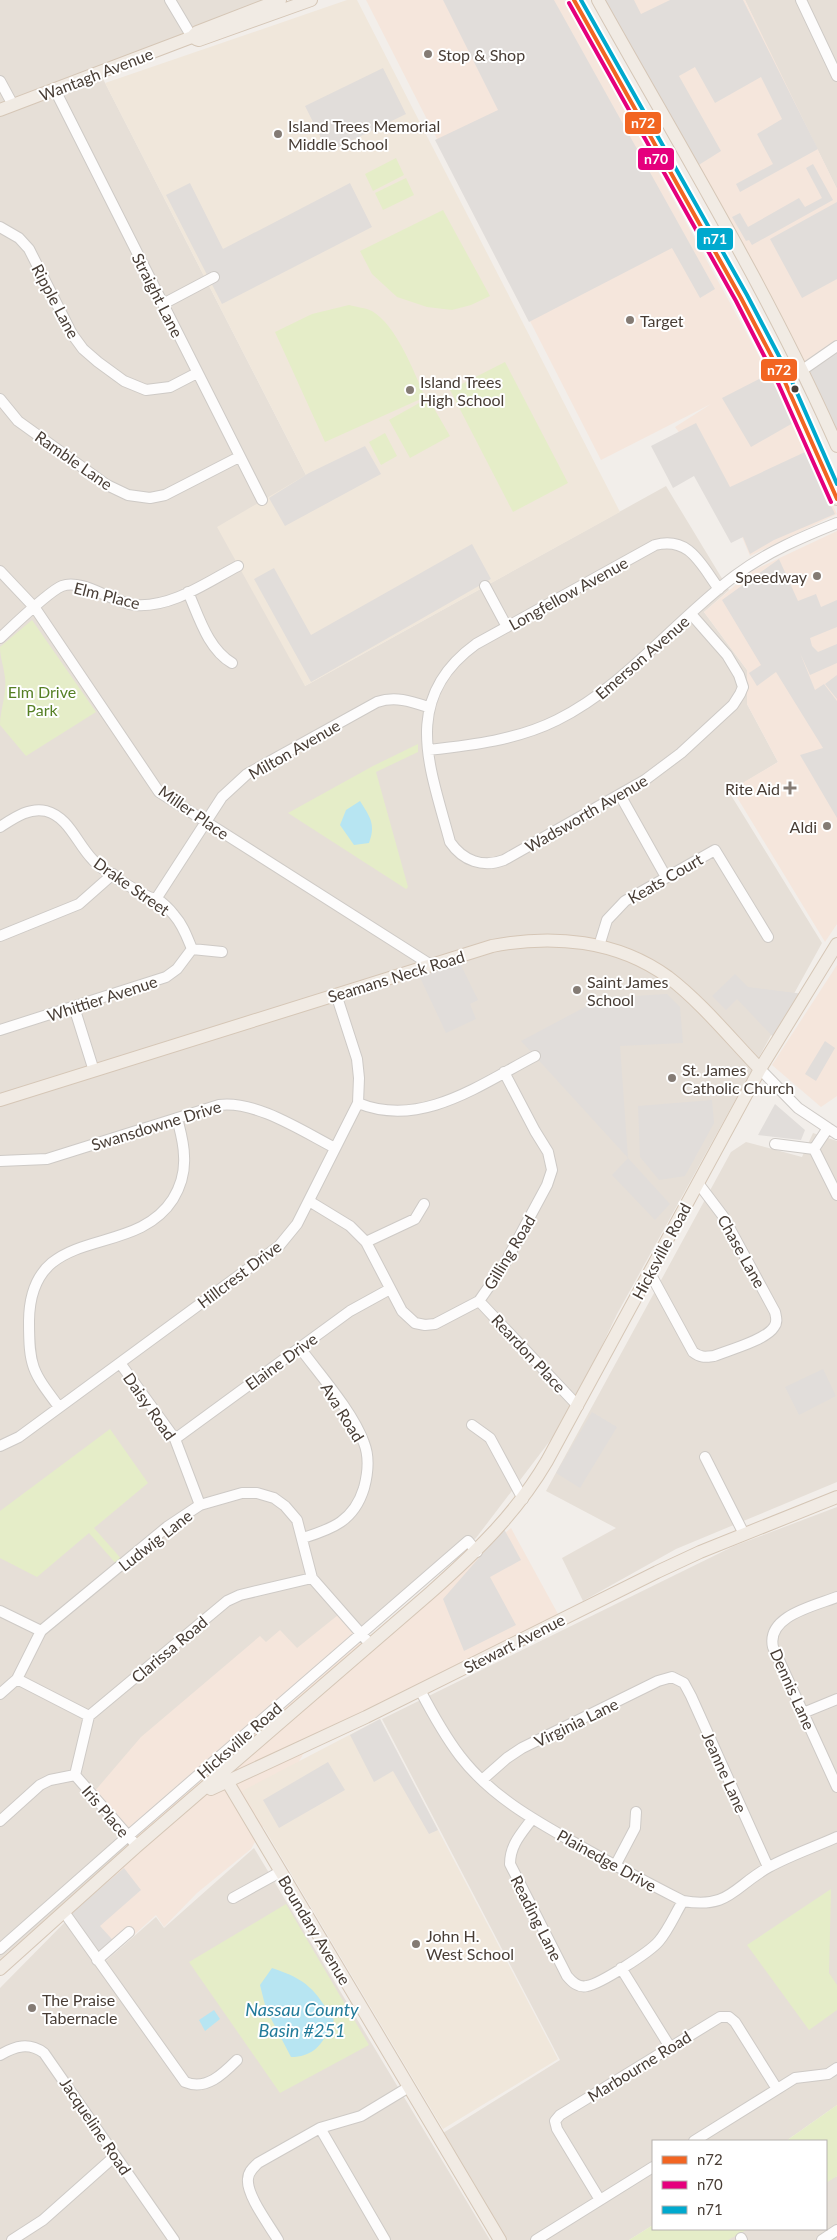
<svg xmlns="http://www.w3.org/2000/svg" width="837" height="2240" viewBox="0 0 837 2240" font-family="Lato,sans-serif">
<rect width="100%" height="100%" fill="#f2eeea"/>
<path fill="#e6dfd7" d="M0,0H278L0,103Z
M745,0H837V189L777,68Z
M100,73L306,475L305,686L666,486L729,590L704,612L747,670V704L778,762L729,792L822,943L617,1314L568,1417L476,1538L0,1959V112Z
M813,1133L837,1141V1482L676,1549L583,1601L562,1558L616,1528L546,1491L731,1152L746,1142L802,1157Z
M837,1507V2105L786,2141H653V2225L629,2240H507L443,2133L560,2060L382,1719L734,1546Z
M254,1848L490,2240H0V1988L67,1920L100,1966L156,1917L164,1928Z
M837,2176V2240H727L746,2229H826V2182Z"/>
<path fill="#f5e6dc" d="M366,0H564L769,374L837,514L750,556L722,489L675,427L711,404L601,460Z
M601,0H745L837,189V436L804,362Z
M837,531V924L825,942L732,789L778,762L747,704V670L704,612L752,571Z
M837,965V1096L821,1107L772,1065Z
M511,1528L558,1614L313,1736L251,1849L197,1893L164,1927L156,1915L102,1964L69,1915L143,1848L94,1792L141,1737L260,1636L266,1642L280,1630L297,1648L338,1615L370,1650Z"/>
<path fill="#f0e7db" d="M347,0H357L620,512L305,686L217,527L306,475L105,83Z
M380,1719L558,2059L443,2129L242,1791Z"/>
<path fill="#e5edc8" d="M396,158L404,175L373,191L365,174Z
M406,178L414,195L383,210L375,193Z
M443,210L490,296L471,305L452,310L427,307L397,297L372,274L360,251Z
M349,305C356,307 366,308 372,311C397,326 414,372 425,397L325,442L275,332L312,314Z
M505,362L568,483L513,512L450,390Z
M428,398L450,436L410,458L389,420Z
M385,433L397,456L381,465L369,442Z
M32,620L96,712L26,756L0,725C0,709 7,695 5,678C4,667 0,658 0,647Z
M418,744V752L376,772L408,887L406,889L288,813L373,766Z
M110,1429L148,1483L94,1528L124,1562L119,1567L89,1533L37,1577L0,1558V1511Z
M831,1889L829,1973L837,1985V2010L809,2030L747,1945Z
M286,1904L369,2045L280,2093L189,1962Z
M837,2105V2176L826,2183V2141H786Z
M653,2225V2229H748L728,2240H629Z"/>
<path fill="#e1ddda" d="M443,0H554L715,289L700,298L672,248L529,322L435,140L498,110Z
M599,0H634L641,14L670,0H743L818,149L740,192L736,184L773,164L757,134L782,119L761,77L715,103L695,67L679,76L721,151L694,168Z
M383,68L406,114L328,152L305,106Z
M813,164L833,200L752,245L749,240L746,241L732,217L740,213L748,227L799,198L805,207L822,198L806,168Z
M190,183L223,249L350,183L372,227L222,304L166,195Z
M837,202V279L802,298L770,239Z
M837,346V446L803,372Z
M769,374L793,423L751,447L722,398Z
M696,423L730,487L805,452L835,514L774,540L750,554L743,537L731,543L694,476L673,488L651,446Z
M365,446L381,474L285,526L269,498L309,473Z
M472,544L491,579L311,682L254,579L274,568L311,635Z
M779,559L798,601L816,594L821,607L837,600V627L810,638L812,646L818,652L837,644V663L810,675L800,653L815,690L824,684L837,701V818L800,755L823,748L776,672L757,686L749,673L761,665L722,600Z
M837,675V699L825,684Z
M457,957L478,1000L470,1004L476,1019L446,1033L417,971Z
M735,974L748,987L804,994L775,1039L737,999L726,1010L712,996Z
M667,994L680,1007L683,1043L620,1046L628,1158L670,1204L655,1220L612,1175L628,1158L521,1041L602,998Z
M825,1041L835,1048L816,1081L805,1074Z
M712,1100L714,1123L685,1176L659,1180L640,1157L638,1106Z
M775,1104L805,1130L801,1140L758,1135Z
M823,1369L836,1396L799,1415L785,1387Z
M592,1412L617,1427L580,1488L556,1473Z
M504,1529L521,1560L490,1577L516,1625L464,1651L443,1599Z
M380,1719L438,1830L429,1834L393,1771L374,1782L350,1735Z
M328,1762L345,1790L279,1828L263,1800Z
M124,1868L141,1890L100,1926L120,1948L102,1964L69,1915Z"/>
<path fill="#b7e5f2" d="M360,801C370,817 376,824 369,843L354,845L340,825L346,810Z
M272,1968C308,1980 314,1989 334,2020C324,2040 317,2057 291,2057L266,2009L260,1985Z
M214,2010L220,2019L205,2031L199,2020Z"/>
<g fill="none" stroke-linecap="round" stroke-linejoin="round">
<g stroke="#cecac6" stroke-width="12">
<path id="minor" d="M170,0L192,37
M801,0L837,76
M0,81L13,105
M55,90L262,500
M0,227L19,238L29,249L72,334L83,349L98,362L124,381L146,390L170,387L197,373
M163,304L214,277
M784,380L801,371L837,346
M0,399L18,421L107,485L128,495L150,498L165,495L239,457
M0,571L35,608L159,792L431,965
M485,586L507,627
M188,592C199,617 208,649 232,663
M691,614L727,655L739,675L743,687L740,694L733,705L681,753L645,780L504,860C483,868 463,861 450,842C430,767 400,699 476,644L655,545C690,536 701,565 719,589
M0,638C13,626 49,591 62,586C82,578 113,603 135,605C172,608 207,582 238,566
M428,750C472,745 517,740 557,720C627,685 674,621 736,575C767,552 802,537 837,523
M620,795L666,877
M0,827C14,818 29,807 46,811C69,817 77,844 93,860C104,872 132,888 147,896C150,898 154,898 157,899C163,903 170,910 174,915C183,925 187,937 192,949
M156,899L222,797L247,774L377,702C395,696 410,701 428,707
M0,936L79,904L113,874
M599,946L607,920L625,901L715,850L768,937
M192,949L222,952
M74,1007L94,1071
M0,1030L166,977L177,969L192,949
M760,1069L798,1108L837,1134
M358,1103C421,1129 481,1084 535,1056
M828,1128L814,1149L837,1195
M775,1144L814,1149
M0,1161L47,1159L219,1105C255,1100 302,1131 335,1148
M309,1201L350,1226L366,1242L402,1311L415,1323L425,1325L435,1324L479,1301L504,1265L547,1185L552,1170L548,1152L535,1131L504,1072
M366,1242L415,1219L424,1204
M650,1273L693,1352C701,1358 705,1357 714,1356C729,1350 766,1340 774,1327C778,1322 776,1317 775,1312L723,1216L698,1183
M479,1301L578,1406
M300,1348C320,1375 353,1412 364,1443C370,1458 368,1473 364,1488C354,1521 332,1529 303,1538
M120,1363L175,1439L200,1505
M59,1407C32,1371 29,1367 29,1321C30,1220 133,1262 173,1199C181,1186 185,1171 184,1156C184,1143 180,1130 177,1118
M472,1425L490,1438L523,1499
M175,1439L350,1311L390,1289
M0,1446L19,1437L279,1246L297,1224L358,1103L359,1078L357,1059L336,994
M705,1457L744,1534
M837,1597C814,1606 766,1616 773,1647L837,1787
M0,1611L41,1631
M17,1679L89,1716
M420,1690C432,1713 444,1735 460,1756C490,1795 532,1819 575,1843C610,1863 646,1882 683,1901C730,1909 733,1887 769,1867C791,1855 815,1847 837,1837
M0,1694L17,1679L41,1631L167,1527L200,1505L242,1493H257L274,1498L285,1506L297,1520L312,1578L370,1644
M803,1713L837,1699
M75,1775L89,1716L227,1601L240,1595L312,1578
M75,1775L137,1846
M482,1780L507,1758L522,1748L658,1681L672,1677L684,1683L691,1696L768,1867
M532,1819C521,1834 510,1845 510,1864L567,1976C572,1982 578,1988 587,1986C600,1984 650,1952 659,1941C669,1929 675,1914 683,1901
M0,1821L40,1785L50,1780L75,1775
M615,1866L635,1828L636,1812
M233,1898L280,1872
M64,1912L185,2082C206,2091 223,2074 237,2060
M0,1949L128,1836L468,1541L477,1552
M97,1960L129,1932
M621,1968L670,2047
M0,2055C15,2046 29,2042 44,2053L174,2240
M320,2128L385,2240
M694,2141L795,2078L828,2074L837,2068
M600,2200L557,2129L555,2121L560,2115L720,2017H729L735,2022L777,2089
M741,2238L742,2240
M12,2240L43,2220L115,2156
M278,2240C270,2226 246,2195 248,2179C248,2172 253,2168 258,2163L320,2128L361,2116L409,2087
M536,2240L653,2167
M822,2240L837,2230"/>
</g>
<g stroke="#d5c6b6" stroke-width="14">
<path id="major" d="M574,0L741,298L784,380L837,499
M598,0C680,147 769,292 837,446
M196,39L199,40L311,0
M0,110L192,37L197,32L280,0
M0,1100L492,946C553,934 617,940 668,977C702,1003 730,1038 760,1069
M224,1776L500,2240
M211,1789L366,1717L657,1572L700,1552L837,1497
M0,1969L137,1846L430,1593C475,1553 516,1514 547,1461L760,1069L837,944"/>
</g>
<use href="#minor" stroke="#fdfcfc" stroke-width="10"/>
<use href="#major" stroke="#f1ebe4" stroke-width="12"/>
<g stroke="#fff" stroke-width="8">
<path id="bus-1" d="M574,0L741,298L784,380L837,499"/>
</g>
<g stroke="#fff" stroke-width="8">
<path id="bus-2" d="M569,3L736,301L778,383L831,502"/>
</g>
<g stroke="#fff" stroke-width="8">
<path id="bus-3" d="M581,0L747,295L790,377L837,484"/>
</g>
<use href="#bus-1" stroke="#f26522" stroke-width="4"/>
<use href="#bus-2" stroke="#e5007d" stroke-width="4"/>
<use href="#bus-3" stroke="#00a9ce" stroke-width="4"/>
</g>
<g fill="#847b74" stroke="#fff" stroke-width="2">
<circle cx="428" cy="54" r="5"/>
<circle cx="278" cy="134" r="5"/>
<circle cx="630" cy="320" r="5"/>
<circle cx="410" cy="390" r="5"/>
<circle cx="817" cy="576" r="5"/>
<path d="M787.5 780.5h5v5h5v5h-5v5h-5v-5h-5v-5h5z"/>
<circle cx="827" cy="826" r="5"/>
<circle cx="577" cy="990" r="5"/>
<circle cx="672" cy="1078" r="5"/>
<circle cx="416" cy="1944" r="5"/>
<circle cx="32" cy="2008" r="5"/>
</g>
<circle fill="#483d35" stroke="#fff" stroke-width="2" cx="795" cy="389" r="4.5"/>
<g text-anchor="middle" dominant-baseline="central" stroke-width="4" stroke-linejoin="round" paint-order="stroke">
<g font-size="16" fill="#483d35" stroke="#fff" text-anchor="start">
<text x="438" y="54">Stop &amp; Shop</text>
<text x="288" y="125">Island Trees Memorial<tspan x="288" dy="18">Middle School</tspan></text>
<text x="640" y="320">Target</text>
<text x="420" y="381">Island Trees<tspan x="420" dy="18">High School</tspan></text>
<text x="807" y="576" text-anchor="end">Speedway</text>
<text x="780" y="788" text-anchor="end">Rite Aid</text>
<text x="817" y="826" text-anchor="end">Aldi</text>
<text x="587" y="981">Saint James<tspan x="587" dy="18">School</tspan></text>
<text x="682" y="1069">St. James<tspan x="682" dy="18">Catholic Church</tspan></text>
<text x="426" y="1935">John H.<tspan x="426" dy="18">West School</tspan></text>
<text x="42" y="1999">The Praise<tspan x="42" dy="18">Tabernacle</tspan></text>
</g>
<g font-size="16" fill="#483d35" stroke="#fff">
<text transform="translate(96 74) rotate(-21)">Wantagh Avenue</text>
<text transform="translate(158 295) rotate(63)">Straight Lane</text>
<text transform="translate(56 301) rotate(62)">Ripple Lane</text>
<text transform="translate(74 460) rotate(35)">Ramble Lane</text>
<text transform="translate(568 593) rotate(-29)">Longfellow Avenue</text>
<text transform="translate(107 595) rotate(14)">Elm Place</text>
<text transform="translate(642 657) rotate(-41)">Emerson Avenue</text>
<text transform="translate(294 749) rotate(-30)">Milton Avenue</text>
<text transform="translate(194 812) rotate(35)">Miller Place</text>
<text transform="translate(586 813) rotate(-30)">Wadsworth Avenue</text>
<text transform="translate(665 878) rotate(-30)">Keats Court</text>
<text transform="translate(132 886) rotate(35)">Drake Street</text>
<text transform="translate(396 976) rotate(-17)">Seamans Neck Road</text>
<text transform="translate(102 998) rotate(-18)">Whittier Avenue</text>
<text transform="translate(156 1125) rotate(-17)">Swansdowne Drive</text>
<text transform="translate(661 1251) rotate(-62)">Hicksville Road</text>
<text transform="translate(742 1251) rotate(61)">Chase Lane</text>
<text transform="translate(509 1252) rotate(-59)">Gilling Road</text>
<text transform="translate(239 1274) rotate(-37)">Hillcrest Drive</text>
<text transform="translate(529 1353) rotate(47)">Reardon Place</text>
<text transform="translate(281 1361) rotate(-36)">Elaine Drive</text>
<text transform="translate(150 1406) rotate(55)">Daisy Road</text>
<text transform="translate(343 1412) rotate(58)">Ava Road</text>
<text transform="translate(155 1540) rotate(-38)">Ludwig Lane</text>
<text transform="translate(514 1643) rotate(-27)">Stewart Avenue</text>
<text transform="translate(169 1649) rotate(-40)">Clarissa Road</text>
<text transform="translate(793 1689) rotate(66)">Dennis Lane</text>
<text transform="translate(576 1722) rotate(-26)">Virginia Lane</text>
<text transform="translate(239 1740) rotate(-41)">Hicksville Road</text>
<text transform="translate(725 1772) rotate(66)">Jeanne Lane</text>
<text transform="translate(106 1811) rotate(49)">Iris Place</text>
<text transform="translate(607 1860) rotate(29)">Plainedge Drive</text>
<text transform="translate(537 1918) rotate(63)">Reading Lane</text>
<text transform="translate(315 1930) rotate(59)">Boundary Avenue</text>
<text transform="translate(639 2066) rotate(-32)">Marbourne Road</text>
<text transform="translate(96 2126) rotate(56)">Jacqueline Road</text>
</g>
<g font-size="16" fill="#557f24" stroke="#fff">
<text x="42" y="691">Elm Drive<tspan x="42" dy="18">Park</tspan></text>
</g>
<g font-size="18" font-style="italic" fill="#227b9a" stroke="#fff">
<text x="302" y="2009">Nassau County<tspan x="302" dy="21">Basin #251</tspan></text>
</g>
</g>
<g stroke="#fff" stroke-width="2">
<rect x="624" y="111" width="38" height="24" rx="5" fill="#f26522"/>
<rect x="637" y="147" width="38" height="24" rx="5" fill="#e5007d"/>
<rect x="696" y="227" width="38" height="24" rx="5" fill="#00a9ce"/>
<rect x="760" y="358" width="38" height="24" rx="5" fill="#f26522"/>
</g>
<g font-size="14" text-anchor="middle" font-weight="bold" fill="#fff">
<text x="643" y="128">n72</text>
<text x="656" y="164">n70</text>
<text x="715" y="244">n71</text>
<text x="779" y="375">n72</text>
</g>
<rect x="652" y="2140" width="175" height="90" fill="#ffffff" stroke="#b6b1ae"/>
<rect x="662" y="2156" width="25" height="8" fill="#f26522" stroke="#b6b1ae"/>
<text x="697" y="2165" font-size="15" fill="#483d35">n72</text>
<rect x="662" y="2181" width="25" height="8" fill="#e5007d" stroke="#b6b1ae"/>
<text x="697" y="2190" font-size="15" fill="#483d35">n70</text>
<rect x="662" y="2206" width="25" height="8" fill="#00a9ce" stroke="#b6b1ae"/>
<text x="697" y="2215" font-size="15" fill="#483d35">n71</text>
</svg>
